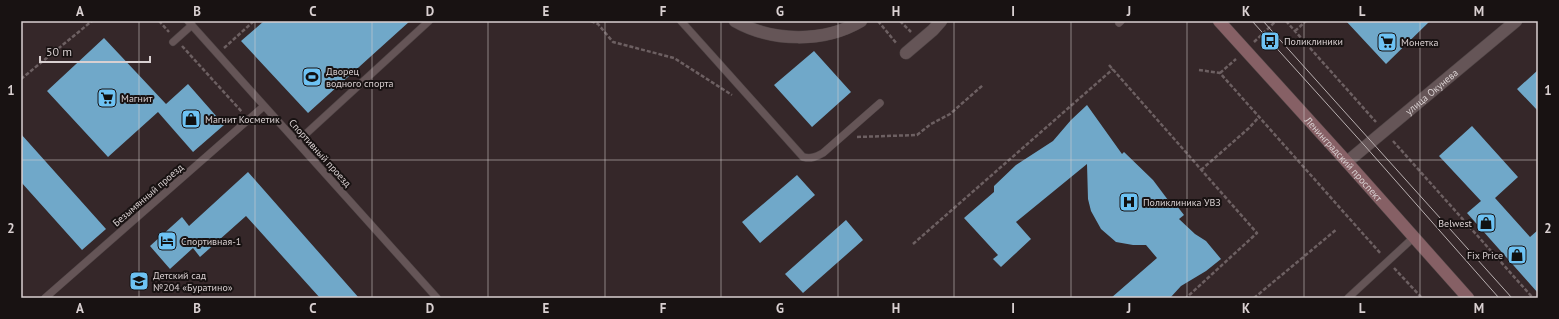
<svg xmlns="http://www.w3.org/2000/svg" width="1559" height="319" viewBox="0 0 1559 319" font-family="'PT Sans',sans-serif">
<rect width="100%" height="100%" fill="#352729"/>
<path fill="#70a8c9" d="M264,21H410L308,113L241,41Z
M1346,21H1430L1386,64Z
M104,38L166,104L188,84L224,125L193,152L158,112L108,157L47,91Z
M814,51L851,92L812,127L774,85Z
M1538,70V111L1517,89Z
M1087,105L1122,154L1124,152L1153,180L1174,208L1177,206L1184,215L1179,219L1195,234L1206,241L1221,259L1206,271L1181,286L1170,298H1111L1157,258L1146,245H1133L1116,242L1101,229L1091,211L1088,199L1087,164L1016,222L1031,239L1001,267L993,259L998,255L964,218L994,192V186L1016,165L1053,141L1071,120Z
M1472,126L1518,177L1495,198L1530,237L1538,230V293L1467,213L1481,201L1439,156Z
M21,134L106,229L82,250L21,182Z
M248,172L359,298H320L246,216L200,257L193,248L170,269L150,246L182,217L189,226Z
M797,175L815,195L760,243L742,222Z
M846,220L863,240L803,293L785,274Z"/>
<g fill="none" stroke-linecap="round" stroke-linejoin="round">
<g stroke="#514647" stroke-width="8">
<path id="lane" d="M188,21L437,298
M681,21L803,157C811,159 816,157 823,153L880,103
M1119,23L1121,21
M173,42L192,25
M297,142L429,21
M45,298L264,106
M1348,298L1413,238"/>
</g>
<g stroke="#514647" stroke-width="13">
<g id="street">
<path d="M735,21C772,42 824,43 861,21"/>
<path d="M906,53L933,30L941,21"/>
<path id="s1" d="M1347,162L1516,21"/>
</g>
</g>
<g stroke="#514647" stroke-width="13">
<g id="secondary">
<path id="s2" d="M1219,21L1347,162L1468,298"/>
</g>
</g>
<path stroke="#6d6062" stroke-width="2.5" stroke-dasharray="4 2" stroke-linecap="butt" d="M159,21L169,32
M591,21L598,24L613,42L674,58L732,95
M878,21L897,44
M900,21L911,32
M1286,21L1376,122
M1295,31L1306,21
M1254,42L1276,21
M182,46L242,112
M224,48L254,21
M1109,65L1257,233L1186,298
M1199,70L1220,73L1381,254
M1220,73L1236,59
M21,79L92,21
M857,137L917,135L931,124L950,114L983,85
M1393,141L1533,298
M1201,170L1249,128L1259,117
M913,244L1113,69
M1394,268L1422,298
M1254,298L1337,229"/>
<use href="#lane" stroke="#655557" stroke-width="7"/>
<use href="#street" stroke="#655557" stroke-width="12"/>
<use href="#secondary" stroke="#866065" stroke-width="12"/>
<path stroke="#b9b0b1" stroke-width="1" d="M1252,21L1365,146L1499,298
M1263,21L1512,298"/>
</g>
<path fill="none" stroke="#d9d0d1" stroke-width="1" stroke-opacity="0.55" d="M139,21V298M255,21V298M372,21V298M488,21V298M605,21V298M721,21V298M838,21V298M954,21V298M1071,21V298M1187,21V298M1304,21V298M1420,21V298M21,160H1538"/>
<defs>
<g id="bus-square" transform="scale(1)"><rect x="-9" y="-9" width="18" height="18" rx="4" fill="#6dc2f3" stroke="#181212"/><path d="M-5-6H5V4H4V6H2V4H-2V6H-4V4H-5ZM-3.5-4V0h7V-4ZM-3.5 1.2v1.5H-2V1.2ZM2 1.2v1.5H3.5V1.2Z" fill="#111"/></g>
<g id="supermarket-square" transform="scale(1)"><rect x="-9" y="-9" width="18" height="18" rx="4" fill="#6dc2f3" stroke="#181212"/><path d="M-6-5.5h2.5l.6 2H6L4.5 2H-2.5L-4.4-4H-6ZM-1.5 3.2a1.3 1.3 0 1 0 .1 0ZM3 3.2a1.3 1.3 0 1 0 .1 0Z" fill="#111"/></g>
<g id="stadium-square" transform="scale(1)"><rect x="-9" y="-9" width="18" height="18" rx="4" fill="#6dc2f3" stroke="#181212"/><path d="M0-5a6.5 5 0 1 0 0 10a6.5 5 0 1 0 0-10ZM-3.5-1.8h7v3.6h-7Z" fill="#111"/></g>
<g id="shop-square" transform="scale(1)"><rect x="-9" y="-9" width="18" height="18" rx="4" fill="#6dc2f3" stroke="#181212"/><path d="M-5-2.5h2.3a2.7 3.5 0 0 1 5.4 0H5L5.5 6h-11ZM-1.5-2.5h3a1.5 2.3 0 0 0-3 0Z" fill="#111"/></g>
<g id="hospital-square" transform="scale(1)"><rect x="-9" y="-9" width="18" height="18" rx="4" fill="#6dc2f3" stroke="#181212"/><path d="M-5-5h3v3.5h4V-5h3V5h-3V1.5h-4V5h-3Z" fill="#111"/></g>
<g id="hotel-square" transform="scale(1)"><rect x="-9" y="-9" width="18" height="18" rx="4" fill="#6dc2f3" stroke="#181212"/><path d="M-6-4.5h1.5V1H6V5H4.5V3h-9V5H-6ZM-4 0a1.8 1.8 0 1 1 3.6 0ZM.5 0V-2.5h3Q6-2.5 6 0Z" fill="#111"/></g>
<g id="school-square" transform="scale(1)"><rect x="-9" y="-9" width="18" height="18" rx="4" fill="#6dc2f3" stroke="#181212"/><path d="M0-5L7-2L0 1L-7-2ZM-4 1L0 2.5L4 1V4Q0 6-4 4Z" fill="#111"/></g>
</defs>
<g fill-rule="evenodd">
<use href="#bus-square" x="1270" y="41"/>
<use href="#supermarket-square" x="1387" y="42"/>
<use href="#stadium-square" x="312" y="77"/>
<use href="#supermarket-square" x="107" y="98"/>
<use href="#shop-square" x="191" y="119"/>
<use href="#hospital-square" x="1129" y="202"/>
<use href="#shop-square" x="1486" y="223"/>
<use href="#hotel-square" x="167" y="241"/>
<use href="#shop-square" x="1517" y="255"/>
<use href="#school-square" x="139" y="281"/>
</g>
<g text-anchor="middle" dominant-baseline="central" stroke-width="4" stroke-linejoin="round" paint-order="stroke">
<g font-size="10" fill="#d9d0d1" stroke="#181212" text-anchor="start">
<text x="1284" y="41">Поликлиники</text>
<text x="1401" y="42">Монетка</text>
<text x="326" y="71">Дворец<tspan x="326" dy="12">водного спорта</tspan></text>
<text x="121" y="98">Магнит</text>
<text x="205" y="119">Магнит Косметик</text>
<text x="1143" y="202">Поликлиника УВЗ</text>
<text x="1472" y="223" text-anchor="end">Belwest</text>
<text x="181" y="241">Спортивная-1</text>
<text x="1503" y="255" text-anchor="end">Fix Price</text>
<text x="153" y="275">Детский сад<tspan x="153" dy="12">№204 «Буратино»</tspan></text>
</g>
<g font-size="10" fill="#d9d0d1" stroke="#181212">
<text stroke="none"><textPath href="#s1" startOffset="110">улица Окунева</textPath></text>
<text transform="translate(320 153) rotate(48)">Спортивный проезд</text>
<text stroke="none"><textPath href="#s2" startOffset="186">Ленинградский проспект</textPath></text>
<text transform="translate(148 195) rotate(-41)">Безымянный проезд</text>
</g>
</g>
<rect width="1559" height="319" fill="none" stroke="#181212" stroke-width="44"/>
<path d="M40 56v6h110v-6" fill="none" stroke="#d9d0d1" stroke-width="2"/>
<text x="46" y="56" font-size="12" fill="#d9d0d1" stroke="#181212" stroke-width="3" paint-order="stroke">50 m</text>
<rect x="22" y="22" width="1515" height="275" fill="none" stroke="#d9d0d1" stroke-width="1.5"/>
<g font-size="13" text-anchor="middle" font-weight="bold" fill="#d9d0d1">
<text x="80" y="16">A</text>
<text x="197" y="16">B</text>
<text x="313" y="16">C</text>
<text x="430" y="16">D</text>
<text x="546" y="16">E</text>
<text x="663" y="16">F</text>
<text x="780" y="16">G</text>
<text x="896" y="16">H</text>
<text x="1013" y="16">I</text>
<text x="1129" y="16">J</text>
<text x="1246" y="16">K</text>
<text x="1362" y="16">L</text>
<text x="1479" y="16">M</text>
<text x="11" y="95">1</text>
<text x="1548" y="95">1</text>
<text x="11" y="233">2</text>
<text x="1548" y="233">2</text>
<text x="80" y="313">A</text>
<text x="197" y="313">B</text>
<text x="313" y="313">C</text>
<text x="430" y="313">D</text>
<text x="546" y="313">E</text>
<text x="663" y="313">F</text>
<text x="780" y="313">G</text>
<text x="896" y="313">H</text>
<text x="1013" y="313">I</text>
<text x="1129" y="313">J</text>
<text x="1246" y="313">K</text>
<text x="1362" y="313">L</text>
<text x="1479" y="313">M</text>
</g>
</svg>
